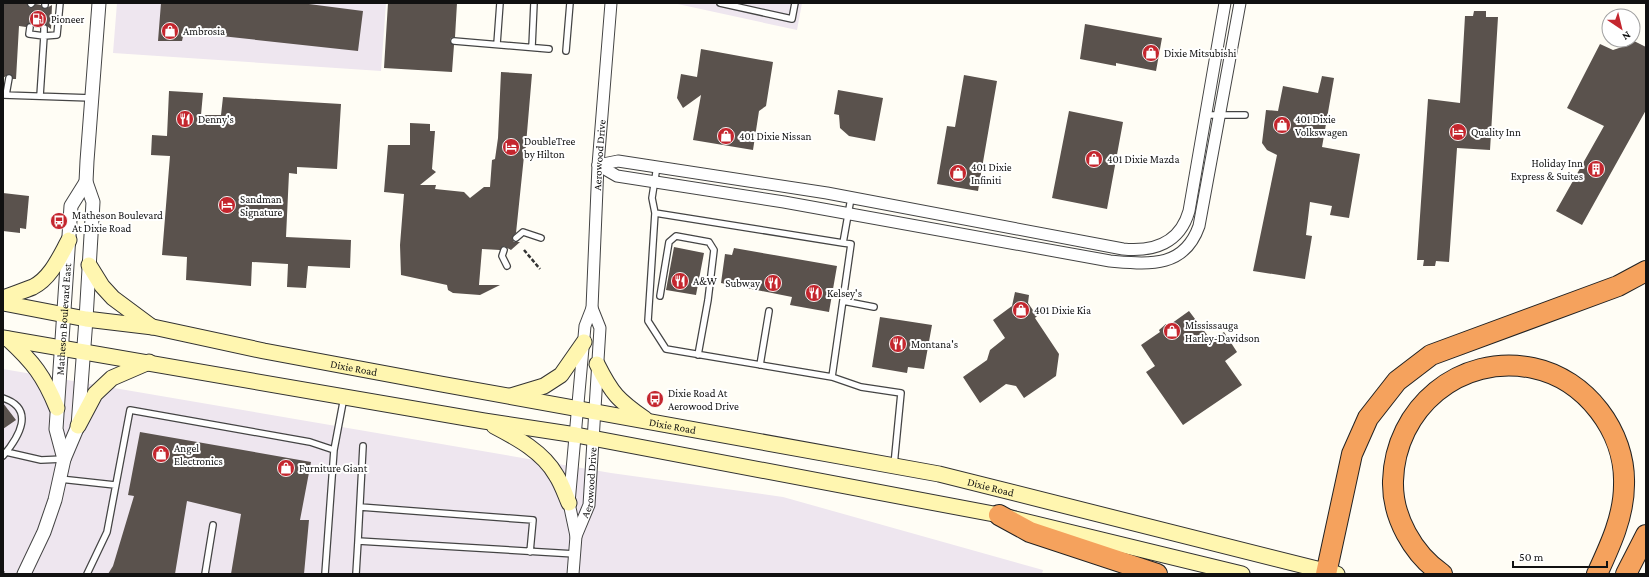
<svg xmlns="http://www.w3.org/2000/svg" width="1649" height="577" viewBox="0 0 1649 577" font-family="'Crimson Pro',serif">
<rect width="100%" height="100%" fill="#fffdf5"/>
<path fill="#eee6ef" d="M117,3H386L381,71L113,53Z
M673,3H802L797,30Z
M3,369L611,473L783,497L1043,570L1042,574H3Z"/>
<path fill="#5a524d" d="M3,3L27,4L30,8L36,4L41,5L45,9L52,5L51,29L44,24L40,28L34,27L30,23L26,27L19,26L16,79H13L9,74L3,78Z
M161,3H301L363,11L358,51L184,32L182,41H158Z
M388,3H457L455,37L451,38L450,41L454,45L452,72L384,68Z
M1474,11H1486V17H1498L1490,150L1457,148L1449,262L1436,261L1435,266H1423L1424,260H1417L1428,99L1460,103L1465,16H1473Z
M1085,24L1162,38L1156,71L1116,63V66L1080,59Z
M1634,41L1646,47V110L1582,225L1556,211L1604,126L1567,108L1600,44L1613,50L1631,44Z
M701,49L773,62L766,106L759,111L753,150L693,140L701,95L683,108L677,98L681,74L697,77Z
M501,72L532,74L525,156H524L516,233L512,238L514,242H520L511,250L504,246L500,250L482,249L479,285H500L480,295L453,293L448,290L447,285L401,275L400,245L404,194L384,192L388,145H410V123L430,124V131H435L432,169L436,172L420,185H436L435,189L464,192L470,198L484,187H490L492,160L495,159L498,138Z
M964,75L997,81L978,191L937,184L947,126L955,127Z
M1322,76L1334,78L1322,147L1360,154L1349,218L1330,215L1332,206L1310,202L1306,235L1312,236L1305,279L1253,271L1277,155L1267,150L1262,143L1266,110L1278,111L1283,86L1318,93Z
M838,90L883,98L875,141L849,136L840,128L839,115L834,114Z
M169,91L203,93L201,115H221L223,97L341,104L337,169L297,167V174L289,173L286,237L351,240L350,268L308,266L306,288L287,287L288,264L252,262L251,286L186,280L187,257L162,255L170,156L151,155L152,135L167,136Z
M1069,111L1123,122L1107,209L1052,198Z
M3,193L29,196L26,229L20,228V233L3,231Z
M674,247L704,253L696,295L666,290Z
M734,248L837,266L829,312L790,305L792,297L721,283L725,254L732,255Z
M1015,292L1029,295L1028,303L1037,316L1035,318L1059,354L1056,376L1024,398L1016,386L1006,384L980,403L963,377L987,360L990,350L1005,338L993,320L1012,306Z
M1189,311L1211,340L1224,332L1237,352L1225,361L1242,385L1183,425L1146,372L1155,366L1141,345L1160,332L1159,330L1166,324L1168,326Z
M880,317L932,325L924,369L908,367L907,373L872,367Z
M3,403L16,420L3,429Z
M140,432L311,462L300,520H309L304,574H231L241,514L187,501L175,574H108L113,566L134,496L128,495Z"/>
<g fill="none" stroke-linecap="round" stroke-linejoin="round">
<g stroke="#444" stroke-width="8">
<path id="service" d="M720,3L792,19L795,3
M31,4L32,3
M45,5V3
M30,27L29,34L44,36V28
M454,41L549,49
M497,44L500,3
M532,47L534,3
M566,51L570,3
M3,95L92,98
M6,95L9,78
M40,96L44,36L57,35L60,3
M1206,115H1245
M657,166L652,198L655,213L648,321L666,349L832,377L861,387L901,393L894,465
M655,213L843,243
M516,238L523,232L541,238
M504,250L502,256L507,266
M660,296L669,242L676,236L709,242L714,250L708,300L698,355
M843,301L874,307
M760,365L769,311
M832,377L851,244L843,243L851,198
M3,398C36,409 19,437 3,456
M6,452L41,460L64,459
M60,479L115,485
M360,507L533,520L530,552
M358,541L363,446
M87,574L107,532L130,410L310,442L334,450L344,397
M205,574L213,525
M325,574L334,450
M356,574L358,541L575,554"/>
</g>
<g stroke="#444" stroke-width="13">
<g id="minor">
<path d="M598,165L617,176L784,202L1110,261C1148,264 1184,269 1199,226L1240,3"/>
<path d="M598,165L618,161L827,193L1123,249C1154,252 1180,243 1189,211L1225,3"/>
<path id="s1" d="M576,536L589,505L600,328L592,308"/>
<path id="s2" d="M573,574L576,536L569,503L585,326L592,308L598,165L611,3"/>
</g>
</g>
<g stroke="#444" stroke-width="15">
<g id="tertiary">
<path id="s3" d="M64,459L56,429L71,206L86,182"/>
<path d="M24,574L44,532L55,500L64,459L78,426L86,319L93,202L86,182L87,161L99,3"/>
</g>
</g>
<g stroke="#333" stroke-width="17">
<g id="secondary">
<path d="M89,265L102,286L113,298L152,327"/>
<path d="M3,298C13,294 23,291 33,287C51,278 60,256 69,240"/>
<path id="s4" d="M3,303L86,319L153,327L264,351L441,384L939,474L1337,574"/>
<path d="M3,338L484,421L576,435L999,515L1242,574"/>
<path d="M8,339C33,362 44,376 57,408"/>
<path d="M597,364C612,394 618,400 645,419"/>
<path d="M511,396L544,386L561,375L584,342"/>
<path d="M78,426L95,394L112,378L149,362"/>
<path d="M494,426C517,438 543,452 556,475C562,484 565,494 569,503"/>
</g>
</g>
<g stroke="#222" stroke-width="22">
<path id="motorway" d="M999,515L1030,532L1157,574
M1326,574L1352,454L1368,418L1397,381L1431,355L1618,286L1646,271
M1442,574C1413,554 1392,517 1393,481C1395,408 1460,353 1533,368C1586,379 1626,432 1624,485C1624,516 1610,546 1597,574
M1626,574L1646,535"/>
</g>
<path stroke="#333" stroke-width="2.5" stroke-dasharray="4 2" stroke-linecap="butt" d="M524,250L540,269
M3,572L4,571"/>
<use href="#service" stroke="#fff" stroke-width="5.5"/>
<use href="#minor" stroke="#fff" stroke-width="11"/>
<use href="#tertiary" stroke="#fff" stroke-width="13"/>
<use href="#secondary" stroke="#fff6b0" stroke-width="15"/>
<use href="#motorway" stroke="#f5a25d" stroke-width="20"/>
</g>
<defs>
<g id="fuel-disc" transform="scale(0.9)"><circle r="9.5" fill="#c4262e" stroke="#fff"/><path d="M-5.5-6h7V0h2V4h1.3V-2.5L3-4.5l.8-.8L6-3V5H2.5V1h-1V6h-7ZM-4.2-4.7v3.2H.2V-4.7Z" fill="#fff"/></g>
<g id="shop-disc" transform="scale(0.9)"><circle r="9.5" fill="#c4262e" stroke="#fff"/><path d="M-5-2.5h2.3a2.7 3.5 0 0 1 5.4 0H5L5.5 6h-11ZM-1.5-2.5h3a1.5 2.3 0 0 0-3 0Z" fill="#fff"/></g>
<g id="restaurant-disc" transform="scale(0.9)"><circle r="9.5" fill="#c4262e" stroke="#fff"/><path d="M-5-6h1v4h1v-4h1v4h1v-4h1v5L-1.5 .5V6h-2V.5L-5-1ZM5-6V6H3V1.5H1.5Q1.5-4 5-6Z" fill="#fff"/></g>
<g id="hotel-disc" transform="scale(0.9)"><circle r="9.5" fill="#c4262e" stroke="#fff"/><path d="M-6-4.5h1.5V1H6V5H4.5V3h-9V5H-6ZM-4 0a1.8 1.8 0 1 1 3.6 0ZM.5 0V-2.5h3Q6-2.5 6 0Z" fill="#fff"/></g>
<g id="building-disc" transform="scale(0.9)"><circle r="9.5" fill="#c4262e" stroke="#fff"/><path d="M-4-6H4V6H1V3H-1V6H-4ZM-2.5-4.3h1.7v1.8h-1.7ZM.8-4.3h1.7v1.8H.8ZM-2.5-1h1.7V.8h-1.7ZM.8-1h1.7V.8H.8Z" fill="#fff"/></g>
<g id="bus-disc" transform="scale(0.9)"><circle r="9.5" fill="#c4262e" stroke="#fff"/><path d="M-5-6H5V4H4V6H2V4H-2V6H-4V4H-5ZM-3.5-4V0h7V-4ZM-3.5 1.2v1.5H-2V1.2ZM2 1.2v1.5H3.5V1.2Z" fill="#fff"/></g>
</defs>
<g fill-rule="evenodd">
<use href="#fuel-disc" x="38" y="19"/>
<use href="#shop-disc" x="170" y="31"/>
<use href="#shop-disc" x="1151" y="53"/>
<use href="#restaurant-disc" x="185" y="119"/>
<use href="#shop-disc" x="1282" y="125"/>
<use href="#hotel-disc" x="1458" y="132"/>
<use href="#shop-disc" x="726" y="136"/>
<use href="#hotel-disc" x="511" y="147"/>
<use href="#shop-disc" x="1094" y="159"/>
<use href="#building-disc" x="1596" y="169"/>
<use href="#shop-disc" x="958" y="173"/>
<use href="#hotel-disc" x="227" y="205"/>
<use href="#bus-disc" x="59" y="221"/>
<use href="#restaurant-disc" x="680" y="281"/>
<use href="#restaurant-disc" x="773" y="283"/>
<use href="#restaurant-disc" x="814" y="293"/>
<use href="#shop-disc" x="1021" y="310"/>
<use href="#shop-disc" x="1172" y="331"/>
<use href="#restaurant-disc" x="898" y="344"/>
<use href="#bus-disc" x="655" y="399"/>
<use href="#shop-disc" x="161" y="454"/>
<use href="#shop-disc" x="286" y="468"/>
</g>
<g text-anchor="middle" dominant-baseline="central" stroke-width="4" stroke-linejoin="round" paint-order="stroke">
<g font-size="11" fill="#111" stroke="#fff" text-anchor="start">
<text x="51" y="19">Pioneer</text>
<text x="183" y="31">Ambrosia</text>
<text x="1164" y="53">Dixie Mitsubishi</text>
<text x="198" y="119">Denny's</text>
<text x="1295" y="119">401 Dixie<tspan x="1295" dy="13">Volkswagen</tspan></text>
<text x="1471" y="132">Quality Inn</text>
<text x="739" y="136">401 Dixie Nissan</text>
<text x="524" y="141">DoubleTree<tspan x="524" dy="13">by Hilton</tspan></text>
<text x="1107" y="159">401 Dixie Mazda</text>
<text x="1583" y="163" text-anchor="end">Holiday Inn<tspan x="1583" dy="13">Express &amp; Suites</tspan></text>
<text x="971" y="167">401 Dixie<tspan x="971" dy="13">Infiniti</tspan></text>
<text x="240" y="199">Sandman<tspan x="240" dy="13">Signature</tspan></text>
<text x="72" y="215">Matheson Boulevard<tspan x="72" dy="13">At Dixie Road</tspan></text>
<text x="693" y="281">A&amp;W</text>
<text x="760" y="283" text-anchor="end">Subway</text>
<text x="827" y="293">Kelsey's</text>
<text x="1034" y="310">401 Dixie Kia</text>
<text x="1185" y="325">Mississauga<tspan x="1185" dy="13">Harley-Davidson</tspan></text>
<text x="911" y="344">Montana's</text>
<text x="668" y="393">Dixie Road At<tspan x="668" dy="13">Aerowood Drive</tspan></text>
<text x="174" y="448">Angel<tspan x="174" dy="13">Electronics</tspan></text>
<text x="299" y="468">Furniture Giant</text>
</g>
<g font-size="11" fill="#111" stroke="#fff">
<text stroke="none"><textPath href="#s2" startOffset="422">Aerowood Drive</textPath></text>
<text stroke="none"><textPath href="#s3" startOffset="141">Matheson Boulevard East</textPath></text>
<text stroke="none"><textPath href="#s4" startOffset="357">Dixie Road</textPath></text>
<text stroke="none"><textPath href="#s4" startOffset="681">Dixie Road</textPath></text>
<text stroke="none"><textPath href="#s1" startOffset="56">Aerowood Drive</textPath></text>
<text stroke="none"><textPath href="#s4" startOffset="1005">Dixie Road</textPath></text>
</g>
</g>
<rect width="1649" height="577" fill="none" stroke="#111111" stroke-width="8"/>
<g transform="translate(1621 28) rotate(145)"><circle r="19" fill="#ffffff" stroke="#a0a0a0"/>
<path d="M0-3L7 15L0 10L-7 15Z" fill="#c4262e"/>
<text y="-6" font-size="11" font-weight="bold" text-anchor="middle" fill="#111111">N</text>
</g>
<path d="M1513 561v6h94v-6" fill="none" stroke="#111111" stroke-width="2"/>
<text x="1519" y="561" font-size="12" fill="#111111" stroke="#ffffff" stroke-width="3" paint-order="stroke">50 m</text>
</svg>
